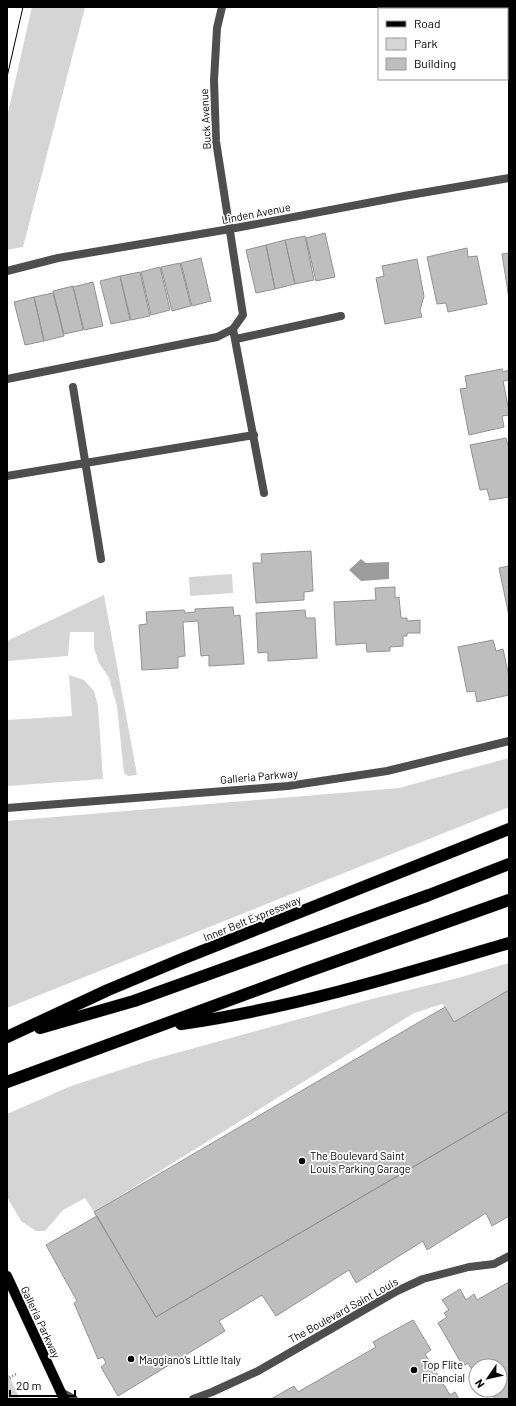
<svg xmlns="http://www.w3.org/2000/svg" width="516" height="1406" viewBox="0 0 516 1406" font-family="Barlow,sans-serif">
<rect width="100%" height="100%" fill="#fff"/>
<path fill="#d5d5d5" d="M32,7H85L23,247L7,250V117Z
M232,574L233,593L190,596L189,577Z
M104,595L137,775L128,776L124,773L117,706L109,678L99,663L94,648V632H70L68,656L7,661V641Z
M69,675L84,680L94,691L98,706L103,779L7,786V720L72,716Z
M509,758V807L7,1008V821L399,788Z
M509,963V990L454,1022L445,1007L442,1004L414,1013L94,1212L85,1198L63,1210L45,1231H36L21,1221L7,1197V1114L71,1086L151,1060L372,999L458,978Z
M7,1372L20,1399H7Z"/>
<path fill="#9c9c9c" d="M361,559L366,563L389,562V579L361,581L349,570Z"/>
<path fill="#bebebe" stroke="#929292" d="M325,233L335,277L316,281L306,238Z
M305,236L314,280L295,284L285,240Z
M285,240L295,284L275,289L266,245Z
M266,245L275,289L256,293L246,250Z
M467,248L468,257L477,256L487,304L448,312L446,303L437,304L427,257Z
M509,253V299L502,254Z
M201,258L211,301L192,306L181,263Z
M417,259L424,296L420,310L422,317L385,324L376,278L384,276L382,266Z
M180,263L191,306L172,311L161,267Z
M160,267L170,310L151,315L141,272Z
M140,272L150,316L131,320L120,276Z
M120,276L130,320L111,324L100,281Z
M93,282L103,326L84,330L73,287Z
M73,286L83,330L64,334L53,291Z
M53,293L64,336L44,341L34,297Z
M34,297L44,341L25,345L14,302Z
M502,369L503,372L509,370V380L503,381L509,411V415L502,416L504,427L469,435L460,389L467,388L465,376Z
M506,438L509,449V497L490,500L487,489L480,490L470,445Z
M311,551L313,591L304,592V600L256,603L253,563H262L261,554Z
M509,566V616L499,568Z
M395,587V598L399,597L401,618H407V621L420,620V633H407V636H403V646L390,647V651L367,652L366,643L336,645L334,602L376,600L375,588Z
M233,607L234,616L240,615L244,664L209,666V655L201,656L198,621L183,622L185,656L178,657V668L142,670L139,625L147,624L146,612L184,610L185,613L195,612V609Z
M305,610L306,618H315L317,658L268,661V652L258,653L256,613Z
M493,640L496,651L503,649L509,677V695L477,702L475,691L467,692L458,647Z
M509,990V1111L156,1317L94,1212L445,1007L454,1022Z
M509,1111V1216L492,1226L486,1213L427,1250L423,1241L356,1283L349,1270L276,1316L262,1295L219,1321L225,1331L118,1396L101,1367L106,1363L103,1357L98,1359L74,1303L77,1301L46,1245L97,1216L156,1317Z
M509,1282V1399H495L490,1390H500V1366H476V1377L468,1363L463,1366L438,1323L447,1317L444,1313L449,1310L442,1300L460,1289L466,1300L474,1294L477,1300Z
M413,1320L431,1350L425,1354L450,1395L455,1392L459,1399H271L294,1386L298,1392L376,1347L373,1342Z"/>
<g fill="none" stroke-linecap="round" stroke-linejoin="round">
<g stroke="#dbdbdb" stroke-width="11">
<path id="primary" d="M7,1276L64,1399"/>
</g>
<g stroke="#dbdbdb" stroke-width="13">
<path id="motorway" d="M181,1024C293,1008 401,975 509,943
M40,1028L134,1001L429,895L509,864
M7,1037L108,990L182,959L509,829
M7,1082L306,972L509,900"/>
</g>
<path stroke="#707070" stroke-width="2.5" stroke-dasharray="1 2" stroke-linecap="butt" d="M7,1379L16,1374"/>
<path stroke="#4e4e4e" stroke-width="8" d="M7,271L58,258L230,229L404,196L509,178
M233,329L264,493
M236,339L341,316
M7,379L217,337L233,329L243,315L216,141L214,80L217,28L222,7
M73,387L101,559
M7,476L254,435
M7,808L288,786L387,771L509,741
M61,1392L74,1399
M193,1399L212,1392L258,1371L397,1291L423,1279L469,1267L494,1264L509,1256"/>
<use href="#primary" stroke="#000" stroke-width="10"/>
<use href="#motorway" stroke="#000" stroke-width="12"/>
<path stroke="#000" stroke-width="1" d="M7,77L23,7"/>
</g>
<g fill="#000" stroke="#fff" stroke-width="1.5">
<circle cx="302" cy="1161" r="4"/>
<circle cx="131" cy="1359" r="4"/>
<circle cx="414" cy="1370" r="4"/>
</g>
<g text-anchor="middle" dominant-baseline="central" stroke-width="3.5" stroke-linejoin="round" paint-order="stroke">
<g font-size="11" fill="#000" stroke="#fff">
<text transform="translate(205 119) rotate(-93)">Buck Avenue</text>
<text transform="translate(256 213) rotate(-11)">Linden Avenue</text>
<text transform="translate(259 776) rotate(-5)">Galleria Parkway</text>
<text transform="translate(252 918) rotate(-22)">Inner Belt Expressway</text>
<text transform="translate(343 1310) rotate(-29)">The Boulevard Saint Louis</text>
<text transform="translate(41 1322) rotate(65)">Galleria Parkway</text>
</g>
<g font-size="11" fill="#000" stroke="#fff" text-anchor="start">
<text x="310" y="1155">The Boulevard Saint<tspan x="310" dy="13">Louis Parking Garage</tspan></text>
<text x="139" y="1359">Maggiano's Little Italy</text>
<text x="422" y="1364">Top Flite<tspan x="422" dy="13">Financial</tspan></text>
</g>
</g>
<rect width="516" height="1406" fill="none" stroke="#000000" stroke-width="16"/>
<rect x="378" y="8" width="130" height="72" fill="#ffffff" stroke="#999999"/>
<rect x="386" y="21" width="20" height="6" fill="#000000" stroke="#999999"/>
<text x="414" y="28" font-size="12" fill="#000000">Road</text>
<rect x="386" y="38" width="20" height="12" fill="#d5d5d5" stroke="#999999"/>
<text x="414" y="48" font-size="12" fill="#000000">Park</text>
<rect x="386" y="58" width="20" height="12" fill="#bebebe" stroke="#999999"/>
<text x="414" y="68" font-size="12" fill="#000000">Building</text>
<g transform="translate(488 1378) rotate(236)"><circle r="19" fill="#ffffff" stroke="#999999"/>
<path d="M0-3L7 15L0 10L-7 15Z" fill="#000000"/>
<text y="-6" font-size="11" font-weight="bold" text-anchor="middle" fill="#000000">N</text>
</g>
<path d="M10 1390v6h65v-6" fill="none" stroke="#000000" stroke-width="2"/>
<text x="16" y="1390" font-size="12" fill="#000000" stroke="#ffffff" stroke-width="3" paint-order="stroke">20 m</text>
</svg>
